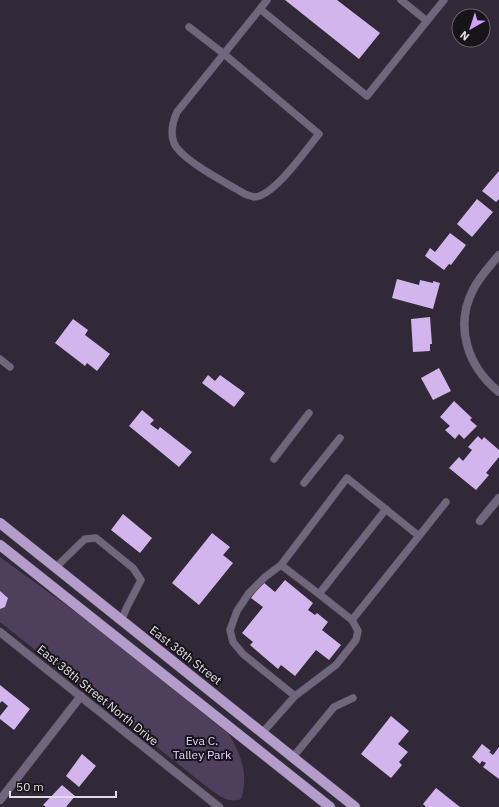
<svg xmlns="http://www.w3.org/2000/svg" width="499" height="807" viewBox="0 0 499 807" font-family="'IBM Plex Sans',sans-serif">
<rect width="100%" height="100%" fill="#312938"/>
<path fill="#4e3f5c" d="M0,557L92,624L229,734C241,755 249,775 241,799C226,805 214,791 202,783L0,622Z"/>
<path fill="#d2b5ec" d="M285,0H337L380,33L359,59Z
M499,171V199L496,202L482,191Z
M477,199L493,212L472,237L457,224Z
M450,233L466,245L451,265L449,264L444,270L425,256L430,248L435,252Z
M397,279L419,285L420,280L433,283V281L440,283L433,309L392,298Z
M430,317L432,344H430V351L413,352L411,319Z
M73,319L88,330L85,335L110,354L97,371L87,363L85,366L55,343Z
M439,368L451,391L433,400L421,378Z
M208,375L215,381L220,375L245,393L234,407L202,383Z
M454,401L472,418L470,420L477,426L464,439L459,434L455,439L445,430L450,426L440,417Z
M142,410L154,420L150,424L158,430L160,427L192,452L179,467L129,426Z
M478,436L482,440L484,437L499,450V457L486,473L489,475L476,490L449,468L459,457L463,461L472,450L468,447Z
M123,514L152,538L140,553L111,530Z
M212,533L230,547L223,555L233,563L199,605L172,583Z
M285,580L313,603L308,610L315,615L317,613L328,622L322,630L341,645L329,660L316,650L295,676L281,665L278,669L250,645L253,642L242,633L263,607L251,598L263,582L275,592Z
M0,591L8,598L5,607L0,609Z
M0,685L30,709L14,730L0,719V716L8,706L2,701L0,703Z
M391,716L409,731L398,744L408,752L399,762L402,765L391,778L361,754Z
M482,744L491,751L489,752L493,755L499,747V779L483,767L486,763L482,761L480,764L472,757Z
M82,754L96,766L79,787L66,776Z
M62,785L75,796L66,807H46L43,805Z
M436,788L460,807H426L423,804Z"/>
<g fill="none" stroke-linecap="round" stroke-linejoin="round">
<g stroke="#4d4654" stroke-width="8">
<path id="lane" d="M267,0L260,9L367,96L427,21L401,0
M427,21L444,0
M189,27L224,54L319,134C307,148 274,197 254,197C251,196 247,195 245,194C228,184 181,160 174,143C170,133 173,121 177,112L260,9
M0,359L10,367
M274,459L309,413
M304,483L340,438
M419,536L446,502
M281,565L319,594
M55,568L85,539L96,538L133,568L141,580L127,607L121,621
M352,620L319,594L386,509
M263,732L295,696L336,665L356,640L358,631L352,620L419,536L347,478L281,565L265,577L249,593L237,611L230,630L233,642L243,654L295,696
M293,757L334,707L353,698"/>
</g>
<g stroke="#4d4654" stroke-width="9">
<path id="street" d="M499,255C490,266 479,277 473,290C454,327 468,367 499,392
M480,521L499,498
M0,632L219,807
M0,800L81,696"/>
</g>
<g stroke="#4d4654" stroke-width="11">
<path id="primary" d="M0,523L355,807
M0,545L330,807"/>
</g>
<use href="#lane" stroke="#71667c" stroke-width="7"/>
<use href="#street" stroke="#71667c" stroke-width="8"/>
<use href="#primary" stroke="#b59dcb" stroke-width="10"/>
</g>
<g text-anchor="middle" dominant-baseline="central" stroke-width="4" stroke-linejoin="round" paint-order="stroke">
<g font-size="12" fill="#e1dce6" stroke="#17141a">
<text transform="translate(186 655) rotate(38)">East 38th Street</text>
<text transform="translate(98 695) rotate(39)">East 38th Street North Drive</text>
</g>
<g font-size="12" fill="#e9d1ff" stroke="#17141a">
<text x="202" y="740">Eva C.<tspan x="202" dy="14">Talley Park</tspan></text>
</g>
</g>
<g transform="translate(471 28) rotate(219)"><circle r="19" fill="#17141a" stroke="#68646c"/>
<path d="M0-3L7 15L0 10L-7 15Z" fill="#d29dfd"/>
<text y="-6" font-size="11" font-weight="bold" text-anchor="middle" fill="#e1dce6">N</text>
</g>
<path d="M10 791v6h106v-6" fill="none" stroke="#e1dce6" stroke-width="2"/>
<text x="16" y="791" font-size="12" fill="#e1dce6" stroke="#17141a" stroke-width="3" paint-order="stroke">50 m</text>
</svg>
